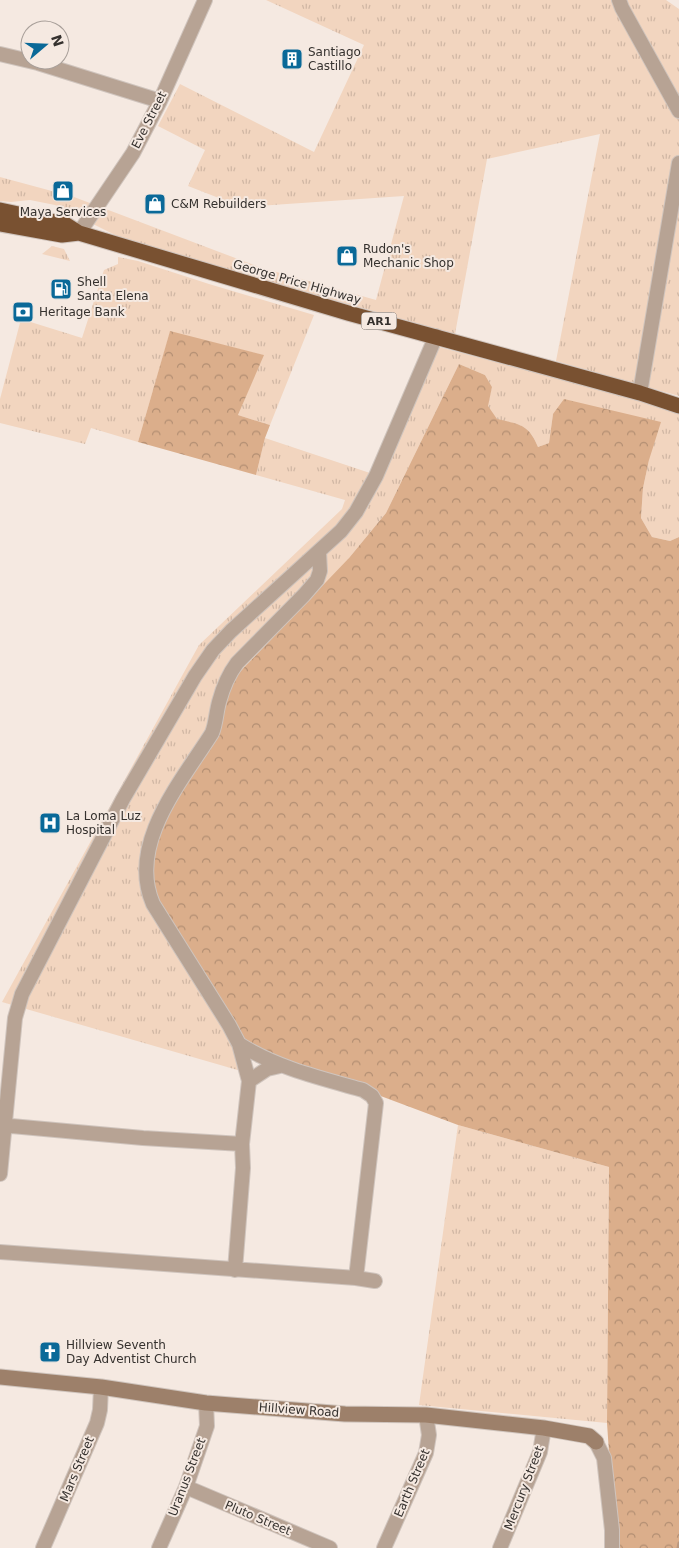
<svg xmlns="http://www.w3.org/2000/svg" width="679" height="1548" viewBox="0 0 679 1548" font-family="'DejaVu Sans',sans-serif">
<defs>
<pattern id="grass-tufts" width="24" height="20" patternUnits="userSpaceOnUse" patternTransform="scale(1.25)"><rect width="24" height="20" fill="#f2d5bf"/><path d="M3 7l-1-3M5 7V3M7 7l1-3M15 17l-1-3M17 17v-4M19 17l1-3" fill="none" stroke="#d0b7a4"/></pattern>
<pattern id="forest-crowns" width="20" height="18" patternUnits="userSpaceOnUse" patternTransform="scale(1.25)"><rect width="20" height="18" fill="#dbae8b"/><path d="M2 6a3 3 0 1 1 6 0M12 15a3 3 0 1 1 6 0" fill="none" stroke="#b28e72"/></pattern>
</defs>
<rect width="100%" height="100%" fill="#f5e9e1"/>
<path fill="url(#grass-tufts)" d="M266,0H666L679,9V396L556,361L600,134L487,159L455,334L255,278L121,238L55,205L30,200L11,202L0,201V177L74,197L259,267L376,300L404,196L242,207L188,186L205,150L158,126L180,84L314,152L364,45Z
M52,246L64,249L70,261L42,254Z
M118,257L138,261L209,284L314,315L270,425L238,415L263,355L170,332L138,442L91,428L85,444L0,423V399L21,319L82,338L104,270L118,264Z
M431,345L679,410V537L670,541L652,537L641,518L643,488L649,460L553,414L549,443L538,447C529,424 519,424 497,420L487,406L492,387L485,375L459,364L386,513L349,558L158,899L245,1045L241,1071L2,1002L199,645L342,509L345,500L256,475L265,438L376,475Z
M458,1125L609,1167L607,1423L419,1405Z"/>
<path fill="url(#forest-crowns)" d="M170,331L264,355L238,415L270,425L265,438L256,475L138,442Z
M459,364L485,375L492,387L488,406L497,419C519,424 529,424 538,447L549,443L553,414L564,399L661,422L649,460L643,488L641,518L652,537L670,541L679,537V1548H613L614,1526L607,1423L609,1167L458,1125L245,1045L158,899L151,870L157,832L218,718L237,675L349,558L386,513Z"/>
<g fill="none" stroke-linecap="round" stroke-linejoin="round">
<path stroke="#b9977e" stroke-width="3" d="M678,1548L679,1543"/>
<g stroke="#cfc4bd" stroke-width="16">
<path id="street" d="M619,0L622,8L679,111
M0,54L38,63L160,101
M79,233L133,153L160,101L205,0
M640,393L679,163
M239,1044C277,1068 320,1078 363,1090L372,1096L376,1103L356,1278
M249,1081L267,1069L280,1066
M0,1125L143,1138L242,1144
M0,1174L15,1018L22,994L123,799L195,676L213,650L231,631L341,531L356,512L376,476L436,336
M0,1252L356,1278L375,1281
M235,1270L243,1168L242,1144L249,1081L239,1044L229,1025L153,904C127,844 181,782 212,733C216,723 216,713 219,702C223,687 228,675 237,663L304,595L317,580L320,571L319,551
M596,1442L604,1458L612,1530V1548
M186,1487L330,1548
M43,1548L97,1423L100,1410L101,1387
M159,1548L186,1487L207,1426L206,1403
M384,1548L426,1453L429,1435L426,1415
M500,1548L540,1452L544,1428"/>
</g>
<g stroke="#cfc4bd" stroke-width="17">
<path id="secondary" d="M0,1377L101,1387L206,1403L345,1414L426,1415L544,1428L589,1436L596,1442"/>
</g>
<g stroke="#cfc4bd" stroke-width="17">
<path id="highway" d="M0,210L65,224L79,233L348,313L640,393L679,406
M0,224L62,235L79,233"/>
</g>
<use href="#street" stroke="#b7a394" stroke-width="14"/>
<use href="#secondary" stroke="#9d806a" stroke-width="15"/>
<use href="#highway" stroke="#795131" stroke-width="15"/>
</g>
<defs>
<g id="building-square" transform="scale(1.125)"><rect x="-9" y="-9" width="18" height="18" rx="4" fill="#0a6998" stroke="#f5e9e1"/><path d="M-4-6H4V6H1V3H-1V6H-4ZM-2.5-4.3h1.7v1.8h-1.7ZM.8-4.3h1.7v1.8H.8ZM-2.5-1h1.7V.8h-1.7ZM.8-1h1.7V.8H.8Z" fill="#fff"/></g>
<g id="shop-square" transform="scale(1.125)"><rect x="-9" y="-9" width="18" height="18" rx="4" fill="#0a6998" stroke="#f5e9e1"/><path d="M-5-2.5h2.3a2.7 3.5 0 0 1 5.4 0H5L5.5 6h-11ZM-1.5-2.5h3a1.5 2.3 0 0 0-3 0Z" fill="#fff"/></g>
<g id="fuel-square" transform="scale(1.125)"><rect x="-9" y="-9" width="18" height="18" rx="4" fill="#0a6998" stroke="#f5e9e1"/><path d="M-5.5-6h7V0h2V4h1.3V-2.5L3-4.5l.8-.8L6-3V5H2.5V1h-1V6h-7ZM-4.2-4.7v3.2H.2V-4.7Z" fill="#fff"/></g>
<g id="bank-square" transform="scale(1.125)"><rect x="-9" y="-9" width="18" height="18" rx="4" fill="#0a6998" stroke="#f5e9e1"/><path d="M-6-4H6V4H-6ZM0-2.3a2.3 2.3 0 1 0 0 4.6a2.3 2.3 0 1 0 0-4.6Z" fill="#fff"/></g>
<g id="hospital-square" transform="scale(1.125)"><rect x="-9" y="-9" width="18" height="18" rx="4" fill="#0a6998" stroke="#f5e9e1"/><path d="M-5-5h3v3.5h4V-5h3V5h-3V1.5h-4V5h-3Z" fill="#fff"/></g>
<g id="church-square" transform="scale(1.125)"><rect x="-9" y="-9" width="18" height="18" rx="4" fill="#0a6998" stroke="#f5e9e1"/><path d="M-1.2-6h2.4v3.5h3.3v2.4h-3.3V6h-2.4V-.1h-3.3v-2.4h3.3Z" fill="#fff"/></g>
</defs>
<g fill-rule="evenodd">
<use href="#building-square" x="292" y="59"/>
<use href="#shop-square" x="63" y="191"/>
<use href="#shop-square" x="155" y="204"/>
<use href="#shop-square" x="347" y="256"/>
<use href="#fuel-square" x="61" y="289"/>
<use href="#bank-square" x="23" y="312"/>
<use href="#hospital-square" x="50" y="823"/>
<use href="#church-square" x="50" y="1352"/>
</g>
<g text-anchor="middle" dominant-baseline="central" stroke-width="4" stroke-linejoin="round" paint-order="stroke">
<rect fill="#f5e9e1" stroke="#6f6864" stroke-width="1" x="361.5" y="312.5" width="35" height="17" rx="4"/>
<g font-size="11" font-weight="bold" fill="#35312e">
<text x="379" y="321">AR1</text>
</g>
<g font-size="12" fill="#35312e" stroke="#f5e9e1" text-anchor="start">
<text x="308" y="52">Santiago<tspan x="308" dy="14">Castillo</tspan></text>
<text x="171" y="204">C&amp;M Rebuilders</text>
<text x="63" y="212" text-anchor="middle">Maya Services</text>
<text x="363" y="249">Rudon's<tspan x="363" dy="14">Mechanic Shop</tspan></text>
<text x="77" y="282">Shell<tspan x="77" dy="14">Santa Elena</tspan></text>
<text x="39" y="312">Heritage Bank</text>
<text x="66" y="816">La Loma Luz<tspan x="66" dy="14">Hospital</tspan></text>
<text x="66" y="1345">Hillview Seventh<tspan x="66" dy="14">Day Adventist Church</tspan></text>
</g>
<g font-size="12" fill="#35312e" stroke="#f5e9e1">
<text transform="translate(149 120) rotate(-63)">Eve Street</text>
<text transform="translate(297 282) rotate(16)">George Price Highway</text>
<text transform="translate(299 1410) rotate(4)">Hillview Road</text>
<text transform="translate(77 1469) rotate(-67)">Mars Street</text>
<text transform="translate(187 1477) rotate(-69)">Uranus Street</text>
<text transform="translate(412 1483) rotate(-67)">Earth Street</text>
<text transform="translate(524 1488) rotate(-69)">Mercury Street</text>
<text transform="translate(258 1518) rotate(23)">Pluto Street</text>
</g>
</g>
<g transform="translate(45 45) rotate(71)"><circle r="24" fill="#f5e9e1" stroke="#a89f99"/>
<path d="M0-4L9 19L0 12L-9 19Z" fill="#0a6998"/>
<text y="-8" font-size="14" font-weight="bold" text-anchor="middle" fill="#35312e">N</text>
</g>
</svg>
